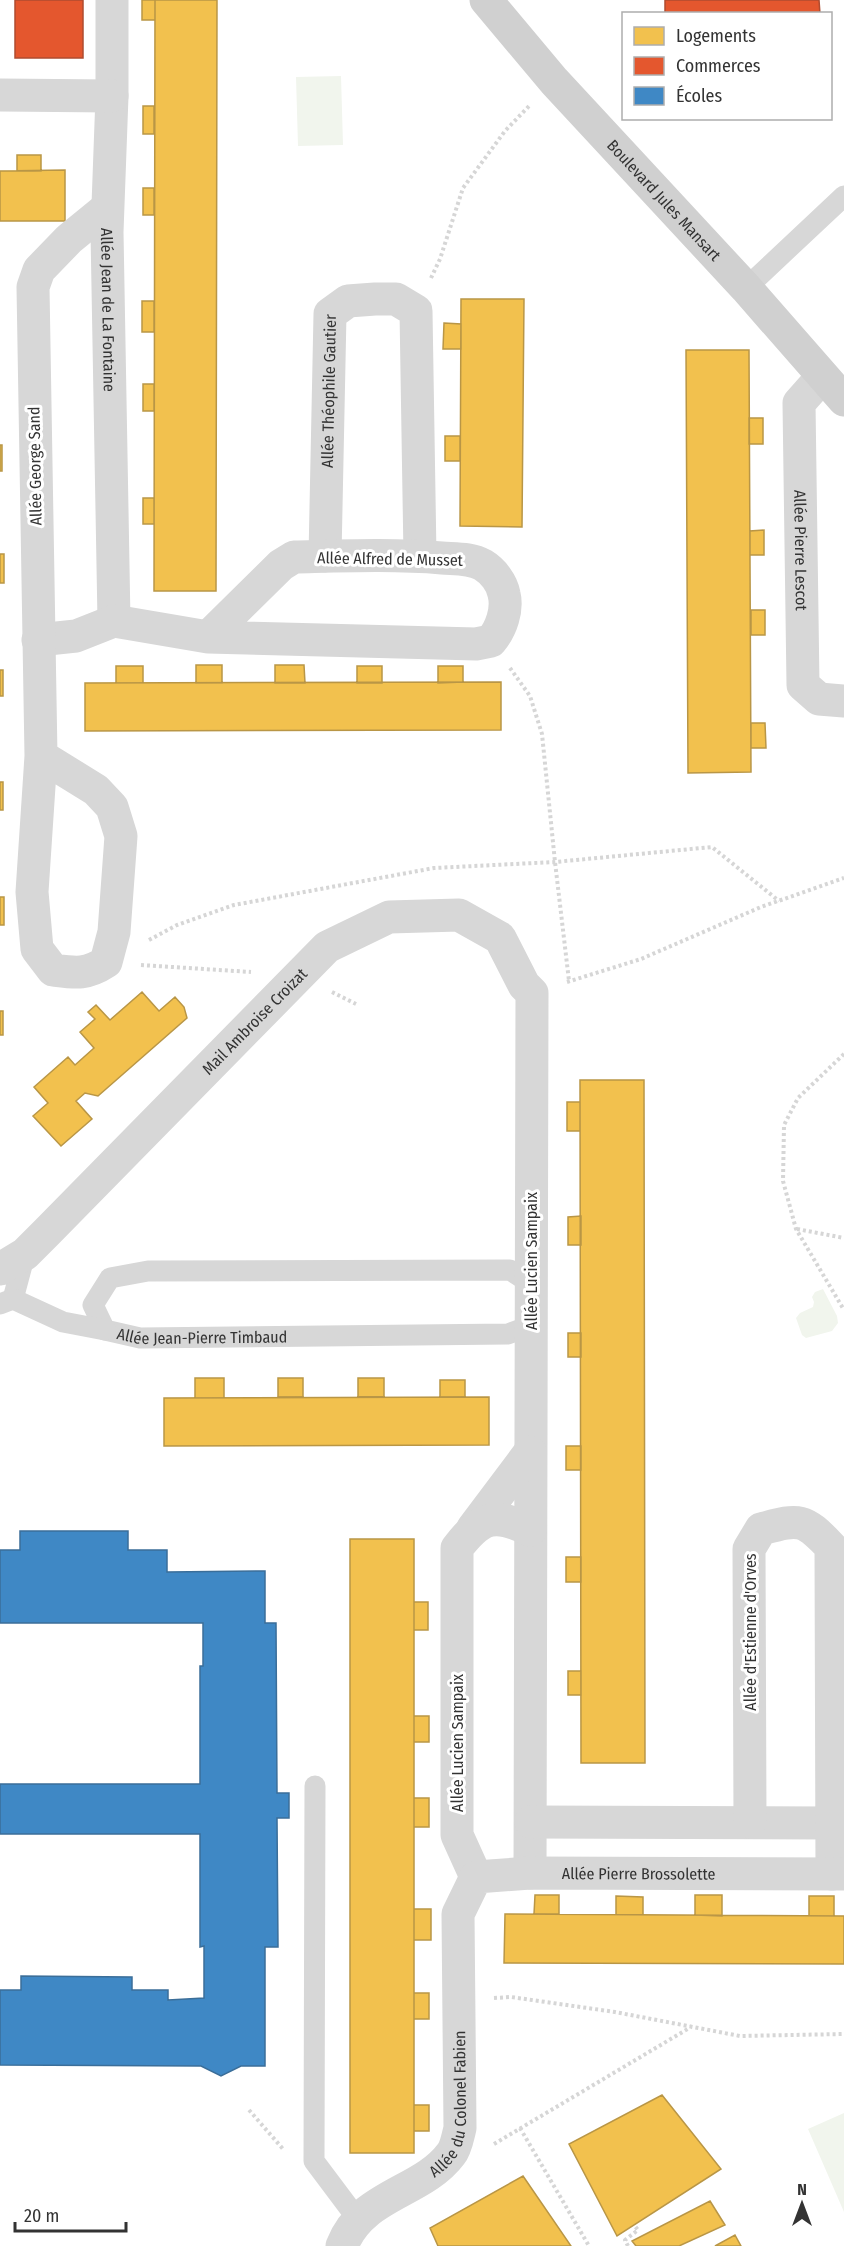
<svg xmlns="http://www.w3.org/2000/svg" width="844" height="2246" viewBox="0 0 844 2246" font-family="'Fira Sans Condensed',sans-serif">
<rect width="100%" height="100%" fill="#fff"/>
<path fill="#f1f5ed" d="M341,76L343,145L298,146L296,77Z
M823,1289L837,1316L838,1323L832,1331L806,1338L802,1335L796,1318L800,1313L813,1307L814,1302L812,1297L815,1292Z
M844,2113V2212L808,2129Z"/>
<path fill="#f2c14e" stroke="#b99646" stroke-width="1.5" d="M142,0H155V20H142Z
M155,0H217L216,591H154Z
M143,106H154V134H143Z
M17,155H41V171H17Z
M65,170V221H0V171Z
M143,188H154V215H143Z
M461,299H524L522,527L460,526Z
M142,301H154V332H142Z
M444,323L461,324V349H443Z
M686,350H749L751,772L688,773Z
M143,384H154V411H143Z
M749,418H763V444H749Z
M445,436H460V461H445Z
M0,445H2V471H0Z
M143,498H154V524H143Z
M764,530V555H750V531Z
M0,554H4V583H0Z
M751,610H765V635H751Z
M196,665H222V683H196Z
M275,665H304L305,683H275Z
M116,666H143V683H116Z
M357,666H382V683H357Z
M438,666H463V682L438,683Z
M0,670H3V696H0Z
M501,682V730L85,731V683Z
M751,723H765L766,748H751Z
M0,782H3V810H0Z
M0,897H4V925H0Z
M142,992L159,1011L175,997L184,1007L187,1018L98,1096L85,1093L76,1101L92,1119L61,1146L33,1116L48,1103L34,1087L68,1057L75,1065L94,1048L80,1032L95,1019L88,1012L96,1005L110,1020Z
M0,1011H3V1035H0Z
M580,1080H644L645,1763H581Z
M567,1102H580V1131H567Z
M581,1216V1245H568V1217Z
M568,1333H581V1357H568Z
M195,1378H224V1398H195Z
M278,1378H303V1397H278Z
M358,1378H384V1397H358Z
M440,1380H465V1397H440Z
M489,1397V1445L164,1446V1398Z
M566,1446H581V1470H566Z
M350,1539H414V2153H350Z
M566,1557H581V1582H566Z
M414,1602H428V1630H414Z
M568,1671H581V1695H568Z
M414,1716H429V1742H414Z
M414,1798H429V1827H414Z
M535,1895H559V1914H534Z
M695,1895H722V1916L695,1915Z
M616,1896L643,1897V1915H616Z
M809,1896H834V1916H809Z
M414,1909H431V1940H414Z
M505,1914L844,1916V1964L504,1963Z
M414,1993H429V2019H414Z
M662,2095L721,2169L617,2236L569,2144Z
M414,2105H429V2131H414Z
M523,2176L571,2246H438L430,2228Z
M710,2201L725,2225L679,2246H636L632,2241Z
M735,2235L741,2246H715Z"/>
<path fill="#e4572e" stroke="#af4c30" stroke-width="1.5" d="M15,0H83V58H15Z
M665,0H819L820,14H665Z"/>
<path fill="#3f88c5" stroke="#3b6e99" stroke-width="1.5" d="M20,1531H128V1550H167V1572L265,1571V1623H276L277,1793H289V1818H277L278,1947H265V2066H241L221,2076L201,2066L0,2065V1990H21V1976L132,1977V1990H168V2000L204,1998V1946L200,1947V1834H0V1784H200V1666H203V1623H0V1550H20Z"/>
<g fill="none" stroke-linecap="round" stroke-linejoin="round">
<path stroke="#d6d6d6" stroke-width="4" stroke-dasharray="3 3" stroke-linecap="butt" d="M431,278L440,259L463,188L505,131L530,105
M510,668L530,696L542,734L555,862L569,981
M149,940L177,925L234,905L434,868L555,862L712,847L779,901
M141,965L251,972
M567,982L641,959L761,907L844,878
M332,992L356,1004
M844,1054L798,1098L784,1125L783,1181L796,1229L844,1310
M797,1229L844,1238
M494,1998L511,1997L615,2012L740,2036L844,2034
M249,2110L283,2149
M520,2128L589,2246
M494,2144L691,2027
M628,2246L625,2240L638,2230L634,2225"/>
<g stroke="#d7d7d7" stroke-width="21">
<path d="M746,288L844,196"/>
<path id="s1" d="M530,1283L510,1270L148,1271L110,1278L93,1305L105,1330L140,1338L508,1334L530,1326"/>
<path d="M13,1299L25,1254"/>
<path d="M0,1304L13,1299L63,1322L105,1330"/>
<path d="M315,1786L314,2161L359,2221"/>
</g>
<g stroke="#d7d7d7" stroke-width="33">
<path id="s2" d="M112,0V96L107,232L114,621"/>
<path d="M0,95L112,96"/>
<path id="s3" d="M822,377L799,403L803,685L819,699L844,701"/>
<path id="s4" d="M325,556L330,314L348,301L375,299H396L416,311L420,556"/>
<path d="M38,640L76,636L114,621L208,637L476,644L491,641C501,629 508,610 504,594C502,583 493,571 483,565C471,558 456,559 442,558C393,554 343,556 294,557L281,565L208,637"/>
<path d="M41,756L32,892L37,949L53,970C76,973 86,975 106,962L114,932L121,836L112,807L96,790L41,756L33,287L39,270L69,239L107,208"/>
<path id="s5" d="M0,1269L25,1254L47,1232L327,947L389,917L459,915L500,938L524,985L532,993L530,1873"/>
<path d="M473,1528L530,1452"/>
<path d="M531,1822L831,1823L844,1839"/>
<path d="M750,1822L749,1549L761,1529C799,1519 803,1517 831,1547L832,1874"/>
<path d="M476,1877L457,1835V1548C481,1517 494,1512 530,1530"/>
<path id="s6" d="M342,2246C362,2194 422,2193 451,2154C456,2148 458,2136 460,2128L458,1914L476,1877L530,1873L844,1874"/>
</g>
<path stroke="#d0d0d0" stroke-width="33" id="s7" d="M486,0L554,81L746,288L844,400"/>
</g>
<g text-anchor="middle" dominant-baseline="central" stroke-width="6" stroke-linejoin="round" paint-order="stroke">
<g font-size="16" fill="#333" stroke="#fff">
<text stroke="none"><textPath href="#s7" startOffset="268">Boulevard Jules Mansart</textPath></text>
<text stroke="none"><textPath href="#s2" startOffset="310">Allée Jean de La Fontaine</textPath></text>
<text stroke="none"><textPath href="#s4" startOffset="165">Allée Théophile Gautier</textPath></text>
<text transform="translate(35 466) rotate(-91)">Allée George Sand</text>
<text stroke="none"><textPath href="#s3" startOffset="182">Allée Pierre Lescot</textPath></text>
<text transform="translate(390 559) rotate(1)">Allée Alfred de Musset</text>
<text stroke="none"><textPath href="#s5" startOffset="356">Mail Ambroise Croizat</textPath></text>
<text transform="translate(531 1261) rotate(-90)">Allée Lucien Sampaix</text>
<text stroke="none"><textPath href="#s1" startOffset="582">Allée Jean-Pierre Timbaud</textPath></text>
<text transform="translate(750 1632) rotate(-90)">Allée d'Estienne d'Orves</text>
<text transform="translate(457 1743) rotate(-90)">Allée Lucien Sampaix</text>
<text stroke="none"><textPath href="#s6" startOffset="591">Allée Pierre Brossolette</textPath></text>
<text stroke="none"><textPath href="#s6" startOffset="194">Allée du Colonel Fabien</textPath></text>
</g>
</g>
<rect x="622" y="12" width="210" height="108" fill="#ffffff" stroke="#adadad" stroke-width="1.5"/>
<rect x="634" y="27" width="30" height="18" fill="#f2c14e" stroke="#adadad" stroke-width="1.5"/>
<text x="676" y="42" font-size="18" fill="#333333">Logements</text>
<rect x="634" y="57" width="30" height="18" fill="#e4572e" stroke="#adadad" stroke-width="1.5"/>
<text x="676" y="72" font-size="18" fill="#333333">Commerces</text>
<rect x="634" y="87" width="30" height="18" fill="#3f88c5" stroke="#adadad" stroke-width="1.5"/>
<text x="676" y="102" font-size="18" fill="#333333">Écoles</text>
<g transform="translate(802 2204)" stroke="#ffffff" stroke-width="4.5" paint-order="stroke">
<path d="M0-4.5L10 22L0 15L-10 22Z" fill="#333333"/>
<text y="-9" font-size="16" font-weight="bold" text-anchor="middle" fill="#333333">N</text>
</g>
<path d="M15 2222v9h111v-9" fill="none" stroke="#333333" stroke-width="3"/>
<text x="24" y="2222" font-size="18" fill="#333333" stroke="#ffffff" stroke-width="4.5" paint-order="stroke">20 m</text>
</svg>
